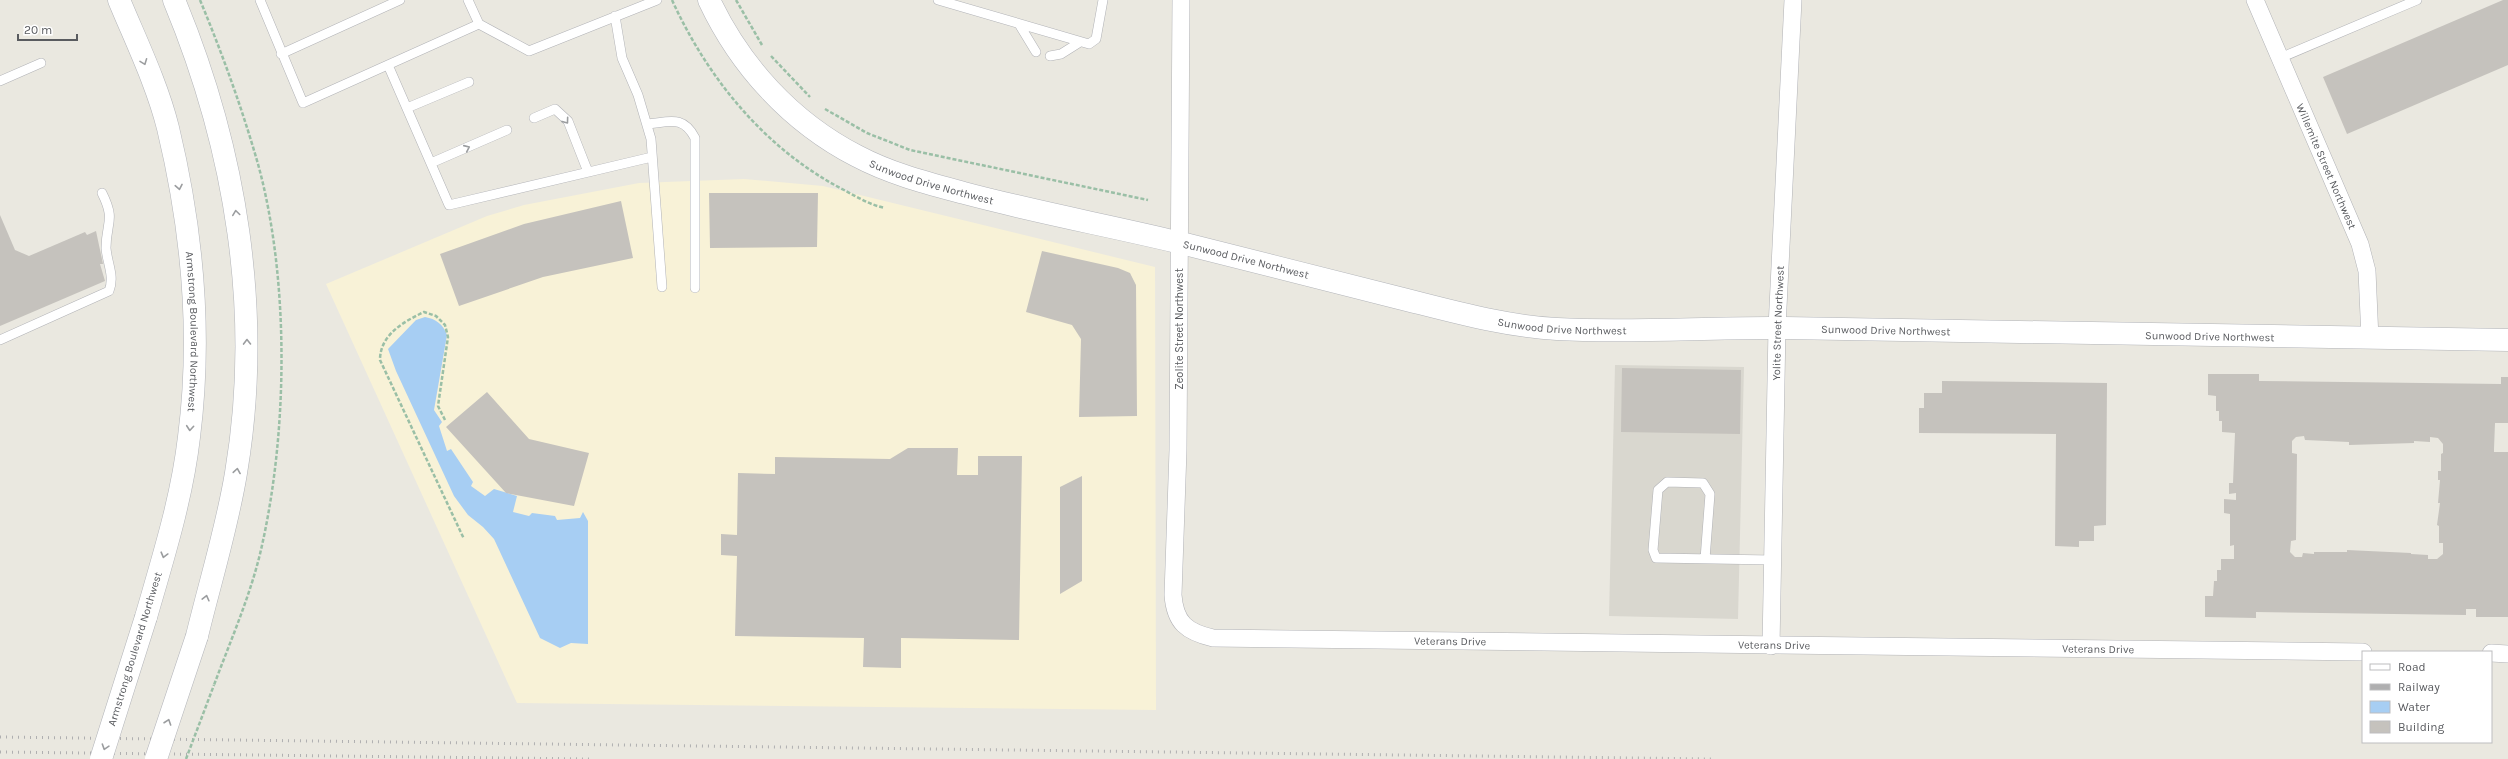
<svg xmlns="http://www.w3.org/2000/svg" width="2508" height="759" viewBox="0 0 2508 759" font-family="Karla,sans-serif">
<rect width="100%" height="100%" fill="#eae8e0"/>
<path fill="#f8f2d7" d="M744,179L823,186L1155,267L1156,710L517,703L326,284L487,216L524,205L639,183Z"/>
<path fill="#d9d7cf" d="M1615,365L1744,367L1738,619L1609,616Z"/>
<path fill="#a7cef3" d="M425,317C436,319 443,324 447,335L434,410L442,422L439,426L447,451L451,449L473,482L471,486L485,496L494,489L517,496L513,512L529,516L532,513L555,516L557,520L580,518L583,512L588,521V644L571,643L560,648L540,638L494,539L483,527L468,515L454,496L396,371L388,349L416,320Z"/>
<path fill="#c5c2bd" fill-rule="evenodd" d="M2503,0H2508V65L2347,134L2323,77Z
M709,193H818L817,247L710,248Z
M621,201L633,258L543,277L459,306L440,254L524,224Z
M0,215L15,250L29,256L85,232L87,235L96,231L103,264H100L105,281L0,326Z
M1042,251L1118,268L1130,273L1136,285L1137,416L1079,417L1081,339L1072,325L1026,312Z
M1622,368L1741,370L1740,434L1621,432Z
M2208,374H2259V381L2501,384V377H2508V423H2495L2494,449V452H2508V617H2476V609H2466V615L2256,612V618L2205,617V596H2213L2214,581H2217V570H2221V559H2234V545L2230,546V514L2224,513V499L2236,500V493L2229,494V483H2233L2235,433L2222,432V421H2219V411H2216V396L2208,395ZM2304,436L2305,440L2349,442V445L2414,443V441L2430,442V437L2438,438L2443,444V453L2441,454V471H2438V480H2440L2438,503H2440L2437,525L2439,526V543H2443V554L2437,559H2428V555L2411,554V553L2347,550V552H2314V554L2303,553L2302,557H2295L2290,552L2291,541L2296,540L2297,454L2292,453V441L2296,437Z
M1942,381L2107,383L2106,525L2094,526V541H2079V547L2055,546L2056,434L1919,433V408H1924V393H1942Z
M487,392L529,439L589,453L574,506L506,493L446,427Z
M908,448H958L957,475H978V456H1022L1019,640L901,638V668L863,667L864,638L735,636L737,556L721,555V534L737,535L738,473L775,474V457L890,459Z
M1082,476V581L1060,594V487Z"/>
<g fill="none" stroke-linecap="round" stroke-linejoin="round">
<g stroke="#b1b2b6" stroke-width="10">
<path id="lane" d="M260,0L303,103L479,24L529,51L657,0
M468,0L479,24
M938,0L1089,44L1096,39L1103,0
M615,16L622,58L638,95L651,139L662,287
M1019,24L1036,52
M281,54L400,0
M1050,56L1061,54L1080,42
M2280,58L2417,0
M388,65L449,205L652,157
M0,81L41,63
M407,108L469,82
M534,118L555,109L568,121L588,172
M647,124C670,122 683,115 695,138V288
M431,163L507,130
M0,340L109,291C115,276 107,263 106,248C106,222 116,221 102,193
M1705,559L1710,494L1703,483L1667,482L1658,490L1653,550L1656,558L1772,560"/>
</g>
<g stroke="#b1b2b6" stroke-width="18">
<g id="street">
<path id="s1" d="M1181,0L1178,450L1173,595C1175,623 1187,632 1213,638L2363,652"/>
<path id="s2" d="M2255,0L2360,244L2367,271L2370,339"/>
<path id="s3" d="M1771,646L1777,328L1793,0"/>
<path d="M2491,653L2508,654"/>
</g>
</g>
<g stroke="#b2b4b9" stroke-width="23">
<g id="secondary">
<path id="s4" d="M119,0C136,41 157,84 168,128C192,228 202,335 189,437C182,498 163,558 146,617"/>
<path d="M174,0C236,149 263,313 236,473C227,528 210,582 197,636"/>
<path id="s5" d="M709,0C740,66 791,122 857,156C891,174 927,183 964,193C1035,212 1106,225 1177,242C1251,260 1325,279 1399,298C1451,311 1503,326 1557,329C1633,333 1709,327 1785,328C2026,333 2267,338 2508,340"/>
</g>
</g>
<path stroke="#9abfa6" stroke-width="2.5" stroke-dasharray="4 2" stroke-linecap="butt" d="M200,0C222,53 242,108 258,164C290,281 288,436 260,554C249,599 230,642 214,685
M672,0C708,79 766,150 844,190C857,197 870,205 885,208
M736,0L762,45
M771,56L810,97
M825,109L867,133L910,150L1148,200
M445,420L438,406L448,337L445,325L436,316L424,312C403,322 380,335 380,360L464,539"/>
<use href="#lane" stroke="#fff" stroke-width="9"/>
<use href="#street" stroke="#fff" stroke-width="17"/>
<use href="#secondary" stroke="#fff" stroke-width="22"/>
<path stroke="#afafb0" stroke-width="3" stroke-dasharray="1 5" stroke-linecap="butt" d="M0,737L1712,759
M0,752L592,759"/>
<g stroke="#b2b4b9" stroke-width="23" stroke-linecap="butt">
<path id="secondary-bridge" d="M101,759L146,617
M156,759L197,636"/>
</g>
<path stroke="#9abfa6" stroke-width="2.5" stroke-dasharray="4 2" stroke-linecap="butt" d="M186,759L214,685"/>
<use href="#secondary-bridge" stroke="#fff" stroke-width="22"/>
</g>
<defs><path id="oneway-chevron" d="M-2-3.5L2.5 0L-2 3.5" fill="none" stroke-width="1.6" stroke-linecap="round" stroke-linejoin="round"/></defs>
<g stroke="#9b9d9f">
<use href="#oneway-chevron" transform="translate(144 62) rotate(69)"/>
<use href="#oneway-chevron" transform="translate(566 121) rotate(54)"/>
<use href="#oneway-chevron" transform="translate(467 148) rotate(-24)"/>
<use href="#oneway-chevron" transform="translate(179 187) rotate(79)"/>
<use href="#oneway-chevron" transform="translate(236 213) rotate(-98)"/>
<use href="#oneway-chevron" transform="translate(247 342) rotate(-91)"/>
<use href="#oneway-chevron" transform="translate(190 428) rotate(95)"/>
<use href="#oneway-chevron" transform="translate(237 471) rotate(-81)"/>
<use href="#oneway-chevron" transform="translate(164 555) rotate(105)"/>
<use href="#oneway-chevron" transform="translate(206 598) rotate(-76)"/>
<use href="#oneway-chevron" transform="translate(168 722) rotate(-71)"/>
<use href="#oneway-chevron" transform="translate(105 747) rotate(108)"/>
</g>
<g text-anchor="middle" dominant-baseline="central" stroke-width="4" stroke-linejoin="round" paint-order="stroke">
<g font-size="11" fill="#595b5f" stroke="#fff">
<text stroke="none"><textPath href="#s2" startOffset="181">Willemite Street Northwest</textPath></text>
<text stroke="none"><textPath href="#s5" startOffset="298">Sunwood Drive Northwest</textPath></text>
<text stroke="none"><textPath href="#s5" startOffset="622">Sunwood Drive Northwest</textPath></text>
<text stroke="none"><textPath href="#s3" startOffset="323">Yolite Street Northwest</textPath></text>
<text stroke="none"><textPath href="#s5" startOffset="946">Sunwood Drive Northwest</textPath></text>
<text transform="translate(1179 329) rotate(-90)">Zeolite Street Northwest</text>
<text stroke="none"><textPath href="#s5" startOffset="1270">Sunwood Drive Northwest</textPath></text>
<text stroke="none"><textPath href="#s4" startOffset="343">Armstrong Boulevard Northwest</textPath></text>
<text stroke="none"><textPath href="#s5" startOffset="1594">Sunwood Drive Northwest</textPath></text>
<text stroke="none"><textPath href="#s1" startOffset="897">Veterans Drive</textPath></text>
<text stroke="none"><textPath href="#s1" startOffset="1221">Veterans Drive</textPath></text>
<text transform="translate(135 649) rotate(-73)">Armstrong Boulevard Northwest</text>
<text stroke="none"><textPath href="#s1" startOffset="1545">Veterans Drive</textPath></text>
</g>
</g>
<rect x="2362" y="651" width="130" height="92" fill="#ffffff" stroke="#bdbdbf"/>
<rect x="2370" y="664" width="20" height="6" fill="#ffffff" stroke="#bdbdbf"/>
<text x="2398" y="671" font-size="12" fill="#595b5f">Road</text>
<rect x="2370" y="684" width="20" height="6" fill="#afafb0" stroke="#bdbdbf"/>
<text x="2398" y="691" font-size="12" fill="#595b5f">Railway</text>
<rect x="2370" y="701" width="20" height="12" fill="#a7cef3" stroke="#bdbdbf"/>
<text x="2398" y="711" font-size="12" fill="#595b5f">Water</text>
<rect x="2370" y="721" width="20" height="12" fill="#c5c2bd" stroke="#bdbdbf"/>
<text x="2398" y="731" font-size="12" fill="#595b5f">Building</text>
<path d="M18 34v6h59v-6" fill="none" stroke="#595b5f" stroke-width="2"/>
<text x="24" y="34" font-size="12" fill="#595b5f" stroke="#ffffff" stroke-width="3" paint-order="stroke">20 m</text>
</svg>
